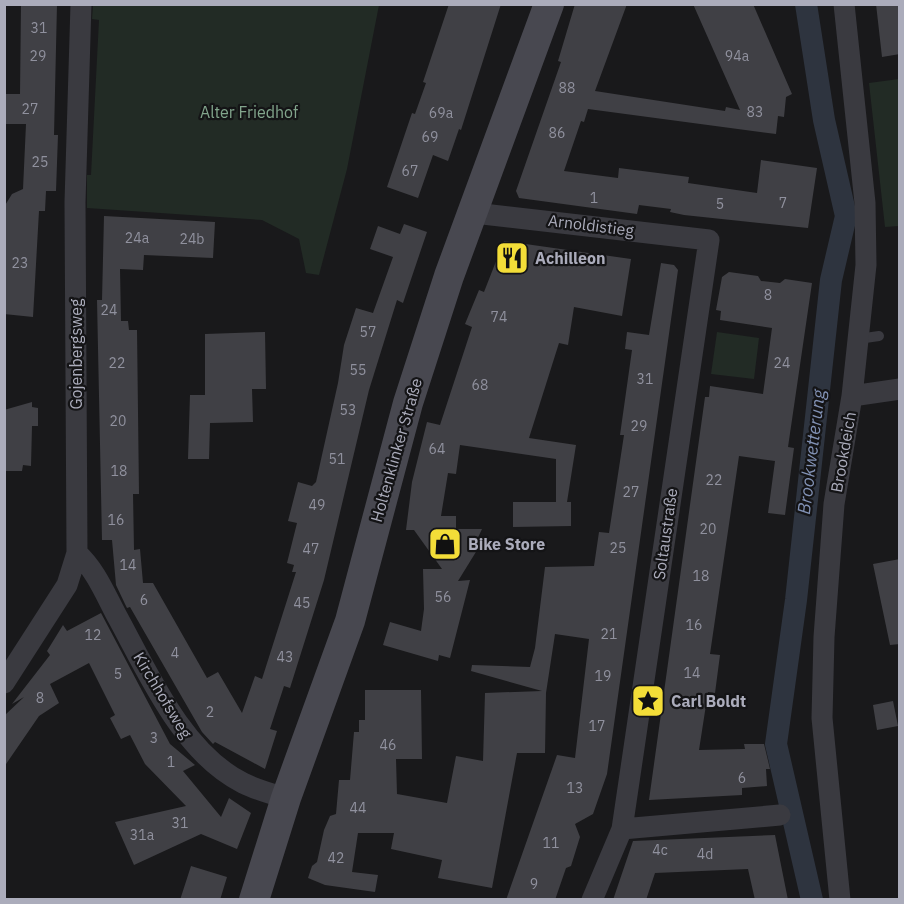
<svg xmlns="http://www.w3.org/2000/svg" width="904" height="904" viewBox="0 0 904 904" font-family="'IBM Plex Sans',sans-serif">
<rect width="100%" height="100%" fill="#19191b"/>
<path fill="#222b25" d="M93,5H379L347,169L319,275L306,273L299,239L262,220L87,208V175H91L99,20L92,19Z
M899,79V226L885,227L869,83Z
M717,332L759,338L754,379L711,374Z"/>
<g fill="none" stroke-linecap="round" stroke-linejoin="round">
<path stroke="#2e343f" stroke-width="22" d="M806,4L824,120L846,216L831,280L796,600L776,744L812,900"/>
</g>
<path fill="#404045" d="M21,4H57L54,135H58L56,191H46L45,211H39L33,317L4,314V207L12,194L23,189L26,124H4V94H20Z
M449,4H501L461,130L459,129L448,161L433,155L418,198L387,187L412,113L415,114L426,83L423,82Z
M575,4H627L595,91L725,111L726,107L740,110L693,4H753L792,94L786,97L784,117L778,116L776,134L588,109L584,122L581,121L564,171L618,178L619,168L689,177L688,183L757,193L761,160L817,168L808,228L684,215L670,212L671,209L639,205L637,214L519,198L516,191L561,62L558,61Z
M876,4H900V54L882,57Z
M104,216L215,222L213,258L144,255L143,270L120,269L121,321H128L129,330H137L139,494H133L134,550L140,549L143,583H153L207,678L218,672L242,713L255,676L262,679L296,572H292L294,565L287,563L297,523L288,521L298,482L312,486L316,482L338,383L344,345L356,308L373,313L393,257L370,249L378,226L400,234L404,224L427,232L403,303L397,300L369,390L324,580L290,688L284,686L270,729L277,731L265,769L215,742L213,744L202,732L130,607L127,608L125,604L116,585L112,540H102L97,300H102Z
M504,241L631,259L622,316L574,307L568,345L559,343L529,438L576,445L567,502H571V526L513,527V502H556V459L460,445L456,474L448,473L441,516H456V529H482L475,544L479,547L458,581L470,580L450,658L439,655L438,661L383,645L390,622L421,631L424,609L423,569H442L414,530H406L412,482L427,422L440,425L472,327L465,324L479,290L484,292Z
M661,263L674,265L678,270L607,774L593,814L575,824L580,837L571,866L566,868L555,900H506L557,755L575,758L589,639L555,634L546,693L545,753H517L492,888L438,878L442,860L391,849L394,833H358L352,872L378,875L375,892L325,885L308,878L312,866L317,862L324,830L330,816L336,814L339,780H350L354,732H359V720H365V690H421L422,759H396L397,794L447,803L456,756L483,761L485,693L542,691L471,671L472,665L530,667L535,648L545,567L594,566L599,532L609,533L624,435H620L632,350L625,349L627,332L649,335Z
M729,272L758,276L761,281L780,283L785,279L812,283L788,447L794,448L785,515L768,513L775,461L739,456L710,654L720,655L715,693L708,692L699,750L745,749L744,744H764L770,769H766L767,786L742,788V795L649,800L705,397H709L710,386L763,394L772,328L720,320L721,311L716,310L722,277Z
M265,332L266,389H252L253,422L210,423L209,459H188L190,395H205V334Z
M32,402V407L38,408V426H32L31,466L23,465L22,471H4V410Z
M900,559V644L890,645L873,564Z
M101,613L170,744L195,765L183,771L221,817L229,798L251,813L237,849L201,834L134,865L115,822L186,806L145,764L130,735L121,739L110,718L115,715L89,663L50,684L59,703L39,716L4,767V716L24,697L12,704L50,655L47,651L63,625L67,631Z
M893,701L898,726L877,730L873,705Z
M775,835L788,900H755L748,869L655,873L646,900H613L633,841Z
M191,866L227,877L220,900H180Z"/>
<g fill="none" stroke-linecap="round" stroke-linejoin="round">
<path stroke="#3a3a40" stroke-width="10" d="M858,339L879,336"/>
<path stroke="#3a3a40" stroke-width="21" d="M474,213L709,240L622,829L592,900
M852,396L900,389
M77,553C96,570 106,596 118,618C149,675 183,753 243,783C257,790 272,794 286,798
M4,683L67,585L77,553L75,202L81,4
M622,829L780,815
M840,900L822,718L824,637L834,504L852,396L866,265L865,203L844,4"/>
<path stroke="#484850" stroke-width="30" d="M254,900L286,798L350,621L408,403L449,276L549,4"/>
</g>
<defs>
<g id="restaurant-square" transform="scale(1.725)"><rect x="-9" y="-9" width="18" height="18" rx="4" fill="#f3dd38" stroke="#141416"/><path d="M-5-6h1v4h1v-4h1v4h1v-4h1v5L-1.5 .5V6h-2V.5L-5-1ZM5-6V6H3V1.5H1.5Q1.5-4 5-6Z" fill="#111"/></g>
<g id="shop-square" transform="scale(1.725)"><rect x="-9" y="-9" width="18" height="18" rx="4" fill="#f3dd38" stroke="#141416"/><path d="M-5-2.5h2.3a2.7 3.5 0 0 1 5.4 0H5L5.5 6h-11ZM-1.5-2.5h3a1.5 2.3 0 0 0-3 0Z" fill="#111"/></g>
<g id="sight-square" transform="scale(1.725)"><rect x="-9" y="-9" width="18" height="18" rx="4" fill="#f3dd38" stroke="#141416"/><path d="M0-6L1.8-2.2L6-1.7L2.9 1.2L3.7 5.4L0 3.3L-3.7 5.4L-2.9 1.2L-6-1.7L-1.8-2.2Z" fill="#111"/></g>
</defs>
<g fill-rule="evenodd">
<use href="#restaurant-square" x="512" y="258"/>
<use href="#shop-square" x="445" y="544"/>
<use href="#sight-square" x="648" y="701"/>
</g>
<g text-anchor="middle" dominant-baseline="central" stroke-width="4.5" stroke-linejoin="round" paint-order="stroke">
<g font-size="14" fill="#90919e">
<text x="39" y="28">31</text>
<text x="38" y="56">29</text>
<text x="737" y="56">94a</text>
<text x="567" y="88">88</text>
<text x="30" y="109">27</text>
<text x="755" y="112">83</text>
<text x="441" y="113">69a</text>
<text x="557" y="133">86</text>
<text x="430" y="137">69</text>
<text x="40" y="162">25</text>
<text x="410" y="171">67</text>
<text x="594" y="198">1</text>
<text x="783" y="203">7</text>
<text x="720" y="204">5</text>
<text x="137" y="238">24a</text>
<text x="192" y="239">24b</text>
<text x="20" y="263">23</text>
<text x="768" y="295">8</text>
<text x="109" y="310">24</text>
<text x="499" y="317">74</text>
<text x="368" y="332">57</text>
<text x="117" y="363">22</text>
<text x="782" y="363">24</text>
<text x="358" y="370">55</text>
<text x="645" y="379">31</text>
<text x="480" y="385">68</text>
<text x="348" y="410">53</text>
<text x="118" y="421">20</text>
<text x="639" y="426">29</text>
<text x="437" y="449">64</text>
<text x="337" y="459">51</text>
<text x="119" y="471">18</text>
<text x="714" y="480">22</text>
<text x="631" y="492">27</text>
<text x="317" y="505">49</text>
<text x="116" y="520">16</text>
<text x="708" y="529">20</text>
<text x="618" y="548">25</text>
<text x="311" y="549">47</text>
<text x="128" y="565">14</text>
<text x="701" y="576">18</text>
<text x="443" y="597">56</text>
<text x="144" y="600">6</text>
<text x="302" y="603">45</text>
<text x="694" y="625">16</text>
<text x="609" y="634">21</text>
<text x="93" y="635">12</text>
<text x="175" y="653">4</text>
<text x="285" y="657">43</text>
<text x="692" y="673">14</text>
<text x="118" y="674">5</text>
<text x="603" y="676">19</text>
<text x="40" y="698">8</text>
<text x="210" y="712">2</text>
<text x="597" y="726">17</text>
<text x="154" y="738">3</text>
<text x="388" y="745">46</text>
<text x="171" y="762">1</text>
<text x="742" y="778">6</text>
<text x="575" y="788">13</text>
<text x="358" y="808">44</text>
<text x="180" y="823">31</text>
<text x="142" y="835">31a</text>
<text x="551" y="843">11</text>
<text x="660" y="850">4c</text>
<text x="705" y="854">4d</text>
<text x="336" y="858">42</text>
<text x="534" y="884">9</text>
</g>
<g font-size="16" fill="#82a58c" stroke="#141416">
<text x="249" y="112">Alter Friedhof</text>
</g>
<g font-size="16" fill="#abacbb" stroke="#141416">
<text transform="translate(591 225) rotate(7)">Arnoldistieg</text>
<text transform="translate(76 354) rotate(-90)">Gojenbergsweg</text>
<text transform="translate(396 450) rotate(-74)">Holtenklinker Straße</text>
<text transform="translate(843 452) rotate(-80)">Brookdeich</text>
<text transform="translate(665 534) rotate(-82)">Soltaustraße</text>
<text transform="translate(163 695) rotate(59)">Kirchhofsweg</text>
</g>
<g font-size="16" font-weight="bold" fill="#abacbb" stroke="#141416" text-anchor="start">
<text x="535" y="258">Achilleon</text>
<text x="468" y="544">Bike Store</text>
<text x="671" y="701">Carl Boldt</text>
</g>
<g font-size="18" font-style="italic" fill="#8292b5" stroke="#141416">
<text transform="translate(811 452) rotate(-83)">Brookwetterung</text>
</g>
</g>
<rect width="904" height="904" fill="none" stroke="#abacbb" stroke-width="12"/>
</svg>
